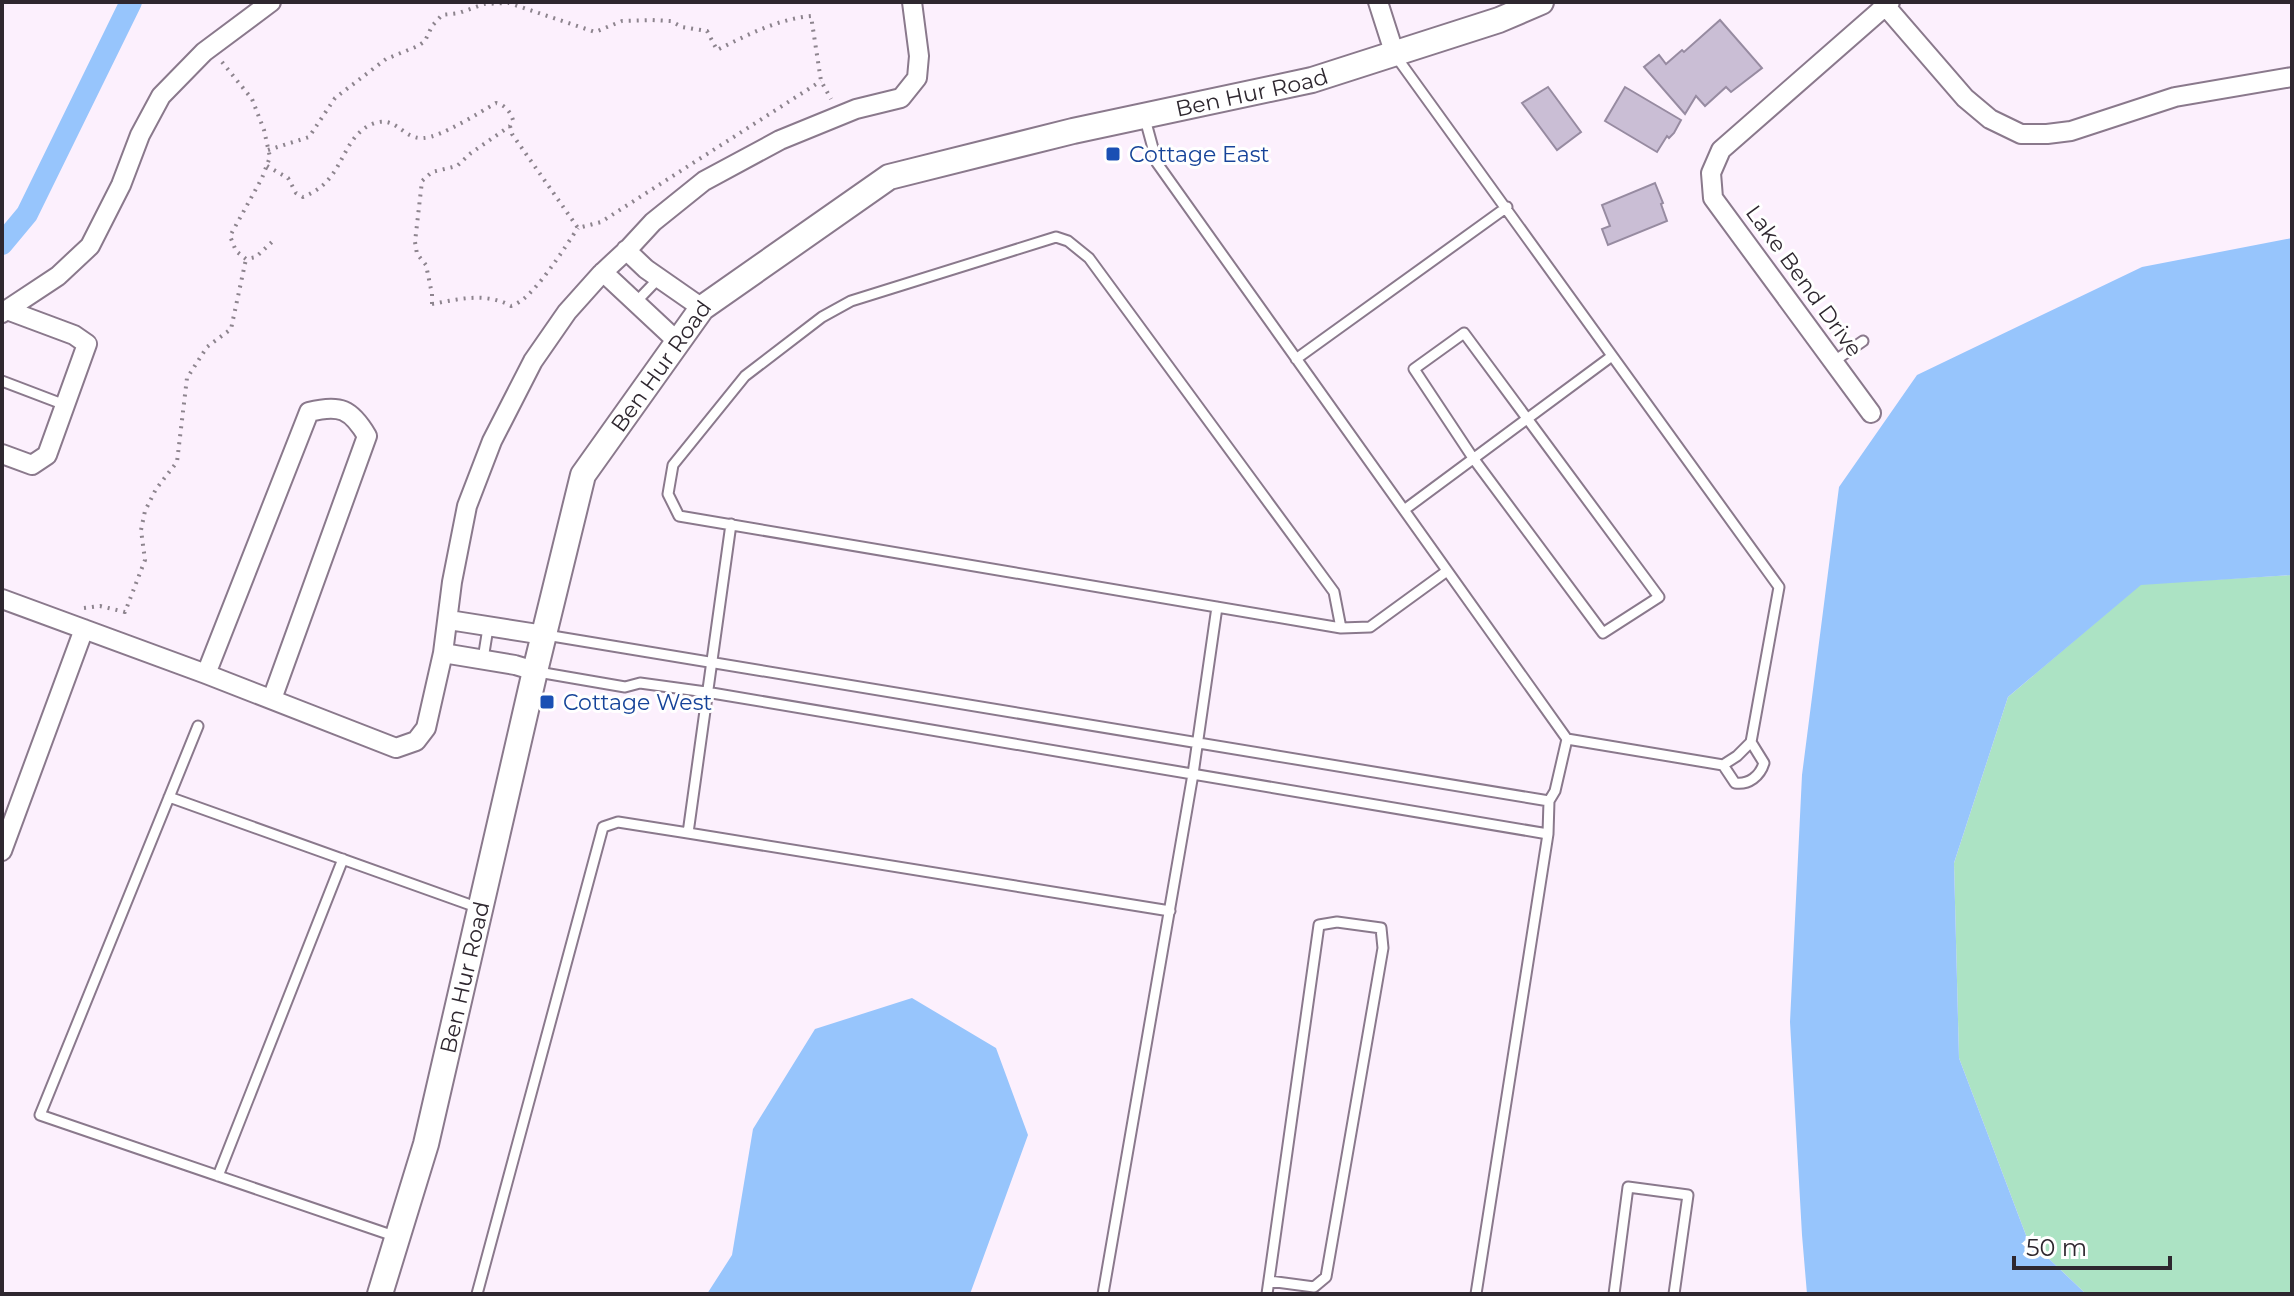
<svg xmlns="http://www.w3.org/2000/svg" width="2294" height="1296" viewBox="0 0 2294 1296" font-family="Montserrat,sans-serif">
<rect width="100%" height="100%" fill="#fcf0fd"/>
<path fill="#ace3c4" d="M2292,575V1294H2086L2027,1238L1959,1058L1954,863L2008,697L2141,584Z"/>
<path fill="#97c5fc" d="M2292,238V575L2141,585L2008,697L1954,863L1959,1058L2027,1238L2086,1294H1807L1802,1235L1790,1022L1802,775L1839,487L1917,375L2142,267Z
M912,998L996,1048L1028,1135L970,1294H707L732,1255L753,1129L815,1029Z"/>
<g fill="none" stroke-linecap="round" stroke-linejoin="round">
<path stroke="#97c5fc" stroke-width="22" d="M2,244L27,214L131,2"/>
</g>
<path fill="#cabed5" stroke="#978ba1" stroke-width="2" d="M1720,20L1762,68L1731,92L1726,87L1705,106L1696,96L1685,114L1644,67L1659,55L1666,64L1682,50L1684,52Z
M1548,87L1581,132L1557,150L1522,103Z
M1625,87L1681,120L1674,133L1669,138L1667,136L1657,152L1605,121Z
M1655,183L1663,203L1661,204L1667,221L1608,245L1602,229L1610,226L1602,205Z"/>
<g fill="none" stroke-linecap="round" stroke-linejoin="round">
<g stroke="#8a798c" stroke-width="13">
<path id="service" d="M1395,55L1779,587L1751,742L1737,756L1723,765L1567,739L1555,791L1549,801L1548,834L1476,1294
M1145,119L1157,163L1567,739
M1056,237L1068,241L1089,258L1334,592L1341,628L679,516L668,494L673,465L745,376L822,317L851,301Z
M636,302L659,278
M1464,333L1659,597L1603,633L1473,458L1414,369Z
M1296,359L1507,207
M1833,362L1863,341
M2,381L65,405
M1404,510L1612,356
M1341,628L1370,627L1447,571
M546,635L1549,801
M483,659L488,628
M538,672L625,687L640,683L706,692L1548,834
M198,726L40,1115L394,1236
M1723,765L1735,783C1749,785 1760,776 1764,763L1751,742
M169,797L479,908
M688,833L1170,911
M218,1176L343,859
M477,1294L603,827L618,822L688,833L731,524
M1103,1294L1193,774L1217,607
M1267,1294L1319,925L1337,922L1381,928L1383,948L1326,1277L1314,1287L1269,1281
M1614,1294L1628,1187L1688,1195L1674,1294"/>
</g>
<g stroke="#8a798c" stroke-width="22">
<path id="minor" d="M1378,2L1395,55
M1882,2L1965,98L1990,119L2021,134H2047L2071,131L2175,97L2292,77
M626,250L646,269L702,308
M603,272L678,342
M2,313L58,276L90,246L121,185L140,135L161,96L204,52L271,2
M1871,413L1713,198L1711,173L1721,150L1890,2
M2,454L32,465L47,455L87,344L74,335L7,310
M2,599L206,674L396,748L416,741L426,728L443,653L452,582L467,506L492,441L533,361L567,312L601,274L629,248L653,222L704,181L780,140L856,109L901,98L917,78L919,56L912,2
M449,620L544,635
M443,653L515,665L535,671
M206,674L309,412C340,404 351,409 367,436L272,699
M2,851L84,629"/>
</g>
<g stroke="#8a798c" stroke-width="28">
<g id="tertiary">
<path id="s1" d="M380,1294L426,1144L535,671L583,475L702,308L889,177L1073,131L1312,80L1499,20L1541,2"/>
</g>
</g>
<path stroke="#8d848e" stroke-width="4" stroke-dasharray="2 6" stroke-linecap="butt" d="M222,62L252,99L264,130L270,157L262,178L230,236L236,251L246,259L256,257L273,241
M510,126L512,134L578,228L601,222L821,81
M268,150L309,137L335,98L386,59L418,46L425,41L432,26L442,15L459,13L484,4L509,3L595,32L622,21L652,20L671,21L682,27L707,31L717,50C747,35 778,19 811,16L821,81L831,99
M267,166L288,178L296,193L303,197C315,192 324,186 332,175C344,159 349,137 368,126C396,111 401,140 424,138C441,137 480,112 496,103C505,105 510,111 513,120L510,126L471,153L457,166L432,172L422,181L415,242L417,254L426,265L432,294V304L429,308
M432,304C459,299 486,292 511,306C533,300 564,248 578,228
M84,608L100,606L125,612L145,560L141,530L145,511L156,489L177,462L187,378L207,347L231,329L246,259"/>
<use href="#service" stroke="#fff" stroke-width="9"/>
<use href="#minor" stroke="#fff" stroke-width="18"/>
<use href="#tertiary" stroke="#fff" stroke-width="24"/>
</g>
<g fill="#1a4fb4" stroke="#fff" stroke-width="3">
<rect x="1105" y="146" width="16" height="16" rx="4"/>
<rect x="539" y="694" width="16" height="16" rx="4"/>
</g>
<g text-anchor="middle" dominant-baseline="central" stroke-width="6" stroke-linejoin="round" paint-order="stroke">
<g font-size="22" fill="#2e272f" stroke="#fff">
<text stroke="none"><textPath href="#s1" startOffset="1650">Ben Hur Road</textPath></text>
<text transform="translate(1804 281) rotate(54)">Lake Bend Drive</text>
<text stroke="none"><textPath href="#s1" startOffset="978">Ben Hur Road</textPath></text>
<text stroke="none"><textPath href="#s1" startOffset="328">Ben Hur Road</textPath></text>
</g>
<g font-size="22" fill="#164399" stroke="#fff" text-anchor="start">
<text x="1129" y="154">Cottage East</text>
<text x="563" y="702">Cottage West</text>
</g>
</g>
<rect width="2294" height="1296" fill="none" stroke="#2e272f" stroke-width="8"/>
<path d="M2014 1256v12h156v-12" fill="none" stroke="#2e272f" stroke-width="4"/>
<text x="2026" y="1256" font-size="24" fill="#2e272f" stroke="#ffffff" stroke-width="6" paint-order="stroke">50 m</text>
</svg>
